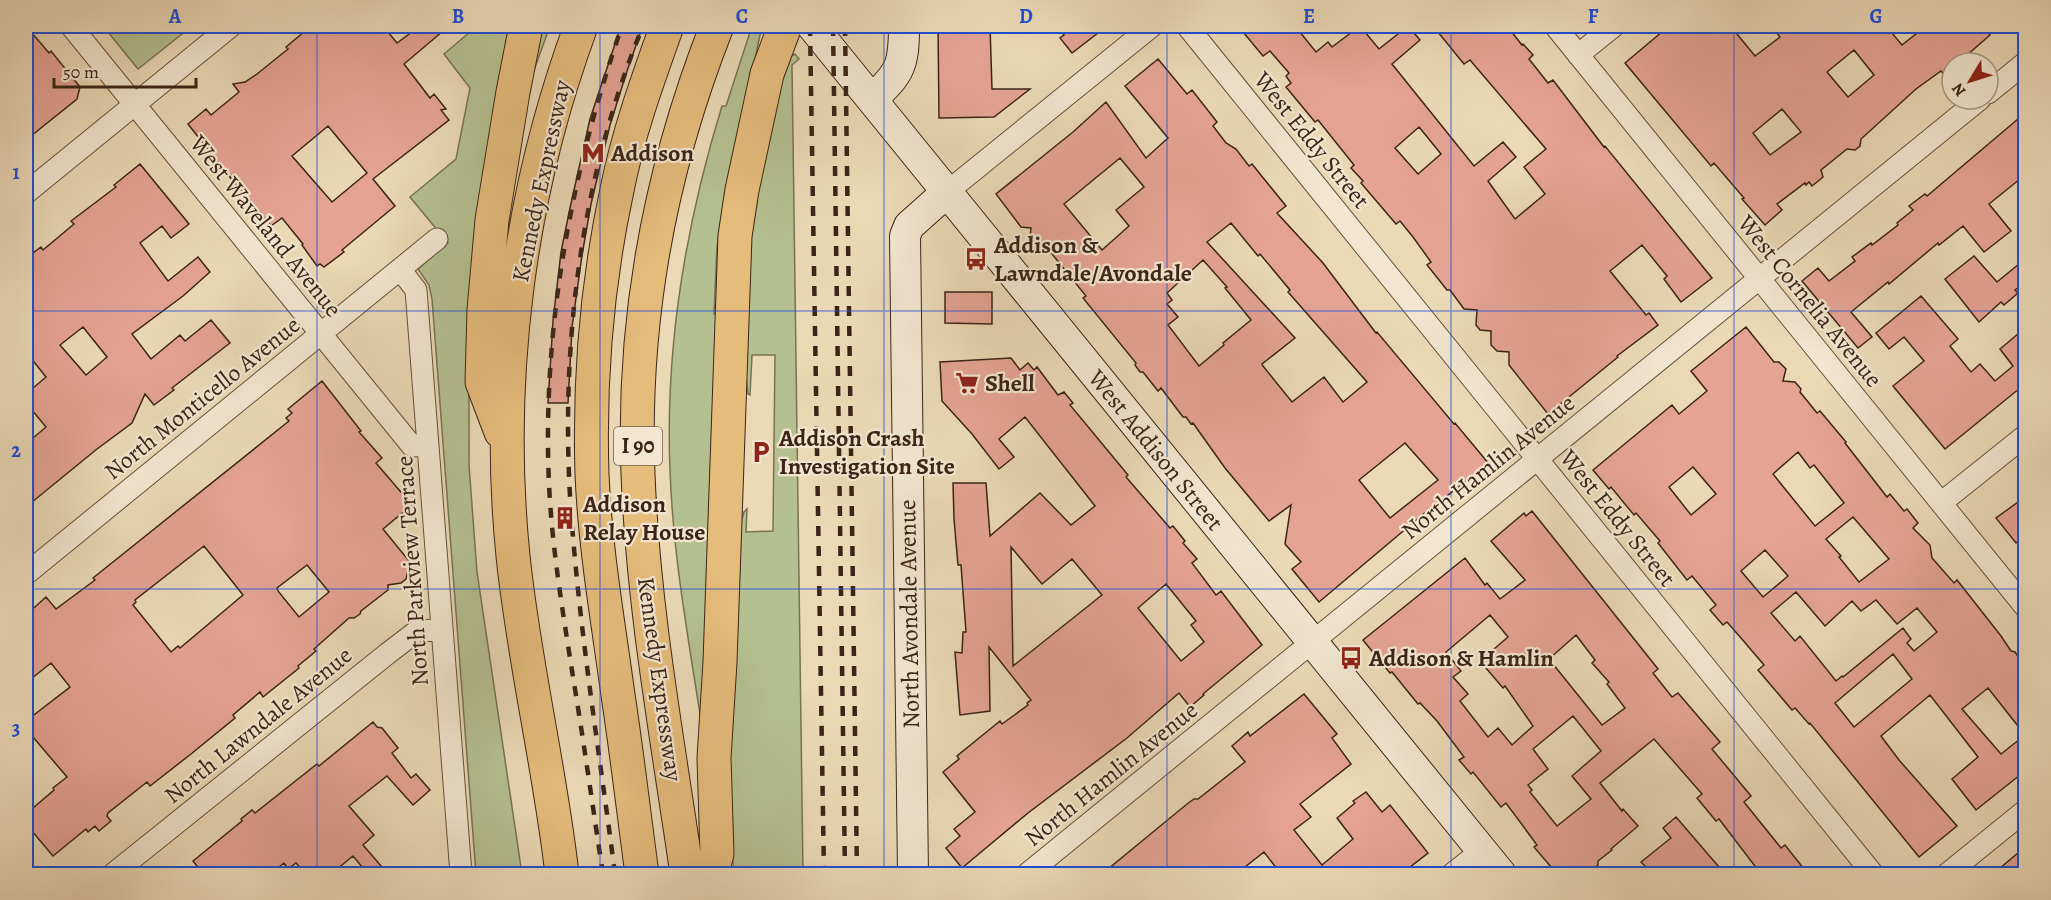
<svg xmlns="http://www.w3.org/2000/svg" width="2051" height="900" viewBox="0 0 2051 900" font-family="Alegreya,serif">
<rect width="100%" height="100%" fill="#ebd9b6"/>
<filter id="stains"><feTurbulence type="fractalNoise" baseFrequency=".00333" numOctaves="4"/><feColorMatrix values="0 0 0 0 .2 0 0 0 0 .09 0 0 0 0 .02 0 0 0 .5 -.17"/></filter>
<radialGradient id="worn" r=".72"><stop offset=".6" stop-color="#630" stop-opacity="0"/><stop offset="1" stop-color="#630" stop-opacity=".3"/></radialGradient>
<path fill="#b5c090" stroke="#787254" stroke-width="1.5" d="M103,26H192L138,69Z
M477,26H514L469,367V465L477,572L522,874H476L432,299L429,285L418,269L448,243L410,197L456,159L470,88L444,54Z
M535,26H550L533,73Z
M752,26H762L723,207L717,247L714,314H720L702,727C689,642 673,557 670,470C665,347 686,223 722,106H726Z
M795,54L799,59L792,65L803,874H734L727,796L735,622L739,589L741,522L744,512L747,509L746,532L773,531L775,355H752L750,395L748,394L746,375L752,213L786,59Z"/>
<path fill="#e5a394" stroke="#3b2417" stroke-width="1.5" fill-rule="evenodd" d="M26,26L49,53L51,51L80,87L77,99L26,140Z
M311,26H383L397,43L420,26H449L404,64L430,98L434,94L446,109L441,110L449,120L373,179L395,206L342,250L344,252L324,267L320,264L317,266L302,245L303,244L282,218L271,226L246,195L245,196L188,124L206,109L211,115L239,92L233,84L245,82L257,74L288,49L286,47ZM328,126L367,173L332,202L292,156Z
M621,26H637L634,32L640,34L627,71L610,125L591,204L582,255L572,327L568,403H548L553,321L561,252L570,208L590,119Z
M938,26H990L992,89H1030L994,117L939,118Z
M1056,26H1107L1072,53L1060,38L1064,35Z
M1238,26H1295L1316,52L1328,42L1332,47L1360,26L1379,49L1408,26L1420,40L1392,64L1474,166L1503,142L1516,157L1488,181L1515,219L1545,194L1524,167L1546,149L1470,60L1464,64L1433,26H1507L1522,45L1523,44L1533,55L1529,59L1548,83L1553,80L1604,147L1605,146L1712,278L1681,302L1664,279L1667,276L1642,245L1610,271L1646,315L1649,313L1658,325L1617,356L1618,357L1548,414L1509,365V352L1497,351L1491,345V331L1480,330L1476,325L1477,310L1464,309L1450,290H1447L1427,265L1431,262L1413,237L1400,221L1396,224L1361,183L1363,181L1351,168L1354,165L1318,120L1315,122L1286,87L1291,83L1286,76L1289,73L1270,51L1263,56ZM1419,127L1441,154L1418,174L1395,148Z
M1669,26H1747L1737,34L1755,56L1780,37L1771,26H1886L1902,45L1926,26H1982L1990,35L1958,63H1952V70L1945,76L1941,71L1916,89L1861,139L1860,146L1855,150L1847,149L1821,170L1823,177L1812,186L1809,182L1806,185L1805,183L1777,204L1782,210L1765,225L1742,199L1744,198L1714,163L1711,166L1625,63ZM1854,50L1874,75L1848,97L1827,72ZM1782,109L1801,132L1770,155L1753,133Z
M1158,59L1187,94L1192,90L1217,122L1213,126L1226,143L1236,149L1249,166L1252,164L1286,206L1277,213L1323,263L1376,333L1377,332L1454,424L1455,423L1489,464L1427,511L1319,602L1292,569L1301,562L1285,544L1291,505L1269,521L1225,468L1193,423L1191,424L1186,417H1183L1161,388L1158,391L1143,372H1140L1135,365L1136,363L1083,298L1086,296L1044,244L1034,242L1030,238L1031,228L1021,227L996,194L1073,132L1106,102L1146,158L1168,138L1125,86ZM1120,158L1144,187L1116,210L1129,226L1102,250L1064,204ZM1231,223L1258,256L1260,254L1290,290L1288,292L1367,382L1343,402L1324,377L1292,402L1263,366L1262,364L1295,338L1207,242ZM1203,260L1227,287L1225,288L1251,320L1223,343L1224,345L1199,366L1168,325L1178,317L1167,304L1172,300L1167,293ZM1405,443L1438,480L1390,518L1359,480Z
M2025,113V175L1989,204L2011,231L1984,252L1963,226L1939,245L1938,243L1889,284L1888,282L1851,312L1872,337L1858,348L1802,281L1818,268L1829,281L1855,261L1852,257L1871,243L1872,245L1898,225L1897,223L1913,210L1909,206L1925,194L1927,196Z
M140,164L189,224L171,238L162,226L140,243L168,281L198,257L210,272L183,296L132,334L151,359L180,335L185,341L211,320L230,343L172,388L174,390L154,405L145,394L132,423L97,449L26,507V444L46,427L26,403V394L46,377L26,352V258L41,247L43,250L74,224L71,221L116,187L114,185ZM83,327L107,357L86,375L60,345Z
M1974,256L1997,282L2025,259V282L2015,290L2018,293L2004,305L2001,302L1979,322L1945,279Z
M945,292H992V324L945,323Z
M1921,296L1958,339L1950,346L1971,372L1980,364L1995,381L2013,366L2000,349L2025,328V384L1945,449L1893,386L1924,361L1904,337L1889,349L1876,333Z
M1746,327L1774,362H1779L1786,369L1783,381L1795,382L1801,389L1800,392L1817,413L1820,411L1846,442L1845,443L1887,497L1890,494L1904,511L1907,509L1918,523L1913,528L1930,545L1932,558L1954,583L1957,580L2001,636L2011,651L2015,652L2025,667V771L1976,810L1952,779L1978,757L1930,695L1881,736L1899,760L1957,826L1919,857L1810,723L1809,724L1795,708L1792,710L1758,670L1764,665L1741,638L1727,622L1723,625L1710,610L1716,605L1692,576L1687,580L1658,543L1660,541L1636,513L1634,515L1611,487L1609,489L1593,470L1672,405L1679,414L1707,391L1691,371ZM1798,452L1810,468L1814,465L1844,503L1815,526L1773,474ZM1693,467L1716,494L1691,515L1669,487ZM1853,517L1889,559L1859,582L1839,557L1841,556L1826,539ZM1765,550L1788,576L1763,597L1741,571ZM1796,592L1825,626L1852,601L1861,611L1876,600L1897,624L1917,608L1937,632L1914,651L1907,643L1911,639L1903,628L1843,677L1842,676L1836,681L1800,636L1795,641L1771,613ZM1893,654L1912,679L1854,727L1835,703ZM1988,688L2025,735L2001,754L1962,709Z
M1011,358L1020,370L1028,363L1034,370L1037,367L1058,395L1064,392L1073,403L1070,405L1128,475L1126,477L1170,528L1173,526L1185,541L1183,543L1197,559L1192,563L1216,595L1221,591L1262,645L1203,694L1204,695L1190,707L1179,693L1127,738L1028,813L962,868L946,848L960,836L954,829L975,812L943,772L959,759L957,756L1000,721L1002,724L1028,705L1027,703L1031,700L989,647L990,711L960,715L955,652L962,653L963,632H966L961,565H958L954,519L953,483H986L990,536L1040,493L1071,525L1095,506L1025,417L999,439L1014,457L999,469L972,434L942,401L940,362ZM1011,547L1042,584L1072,559L1102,595L1013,666ZM1166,584L1196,621L1191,625L1204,642L1181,661L1138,608Z
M322,381L361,431L359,432L382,458L376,463L412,505L383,529L414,567L408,571L406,579L401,583L388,585V590L361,611L360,614L354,618H349L314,649L316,651L298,666L299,668L263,697L260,692L233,715L235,718L191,754L150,786L147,782L108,813L107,816L111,821L99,831L95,826L88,832L86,829L53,856L26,824V814L54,790L53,788L67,777L33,737L26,743V721L70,687L51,663L26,683V615L46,597L56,609L95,580L93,578L289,421L286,418L292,413L288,409ZM204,546L243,595L180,648L178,646L171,652L133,605L136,602L135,600ZM307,565L329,592L299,617L278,591L277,588Z
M2025,497V535L2016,543L1996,518Z
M1532,511L1658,669L1653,673L1672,697L1678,693L1720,742L1712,749L1751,796L1744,802L1781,848L1785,845L1808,874H1761L1719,819L1716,821L1697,798L1702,794L1654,739L1600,783L1622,811L1623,809L1638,826L1611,849L1612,850L1598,861V865L1586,874H1557L1534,847L1537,845L1506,803L1501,807L1473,772L1471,774L1459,760L1464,757L1437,721L1420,703L1418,704L1392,672L1390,673L1363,640L1465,558L1485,585L1487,583L1500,599L1525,580L1491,541L1524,513L1526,516ZM1490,615L1508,637L1480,661L1503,688L1505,686L1533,726L1512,745L1498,728L1488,737L1460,701L1468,694L1453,677L1461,671L1446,652ZM1576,635L1595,660L1592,663L1609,682L1607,684L1625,708L1602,725L1549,659ZM1573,716L1601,751L1572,776L1591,799L1557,826L1530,792L1532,790L1528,785L1548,769L1533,749Z
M1304,694L1337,734L1332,738L1351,764L1300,804L1311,817L1294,830L1322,865L1353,839L1337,818L1355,803L1353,801L1366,792L1382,812L1390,805L1428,853L1401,874H1281L1264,852L1236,874H1102L1187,804L1194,799H1198L1245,762L1232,746L1248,732L1250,736Z
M373,722L377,727L382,728L398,748L392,753L411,778L416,774L430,790L413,805L387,776L349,806L374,835L363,845L388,874H368L353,856L331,874H306L296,863L288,869L284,863L270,874H186L197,866L193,861L242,821L241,819L252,810L255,813L317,764L319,766Z
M1676,817L1725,874H1653L1641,862L1671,838L1663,828Z
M2025,847V874H1993Z"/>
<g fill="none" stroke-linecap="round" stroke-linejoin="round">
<g stroke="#67513f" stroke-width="23">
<path id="street" d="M71,26L412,446L428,445
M1187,26L1873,874
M1555,26L2026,608
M1578,55L1614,26
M1988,93L2026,62
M947,192L1152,26
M26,193L231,26
M400,269L416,290L461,874
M1941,503L2026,435
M26,574L437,239
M113,874L387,654L417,631L441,630
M1027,874L1980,99
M1452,874L1481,851
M1947,874L2026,810"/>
</g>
<g stroke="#3b2417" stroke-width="32">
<path id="secondary" d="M812,26L1501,874
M872,99C901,73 904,64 904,26
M913,874L905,236L909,226L947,192"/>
</g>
<g stroke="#3b2417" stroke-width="35">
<path id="highway" d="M501,432L482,382L484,310L492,220L513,92L526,26
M562,874C550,768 524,663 513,556C495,378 519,194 581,26
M642,874C634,815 627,754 618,695C608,621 595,548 592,474C589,379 597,283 617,190C628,134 648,79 667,26
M687,874C668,742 643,608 638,474C632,320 661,168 717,26
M711,874L717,854L714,758L720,662L735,236L742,190L767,74L785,26"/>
</g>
<use href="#street" stroke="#f2e6d0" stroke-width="21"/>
<use href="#secondary" stroke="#f2e6d0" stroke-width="30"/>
<use href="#highway" stroke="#e6bc7b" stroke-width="33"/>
<path stroke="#3b2417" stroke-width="4.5" stroke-dasharray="10 10" stroke-linecap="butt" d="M810,26L824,874
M833,26L845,874
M845,26L857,874
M603,874C593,809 584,743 573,677C563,613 552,549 549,484C542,328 571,173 622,26
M615,874C599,749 578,623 570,496C561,337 582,174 643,26"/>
</g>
<path fill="none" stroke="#1d4ed8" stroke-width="1.5" stroke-opacity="0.55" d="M317,26V874M600,26V874M884,26V874M1167,26V874M1451,26V874M1734,26V874M26,311H2026M26,589H2026"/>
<defs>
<g id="metro-bare" transform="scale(1.8)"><path d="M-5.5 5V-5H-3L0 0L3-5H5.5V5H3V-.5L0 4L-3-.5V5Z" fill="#8f2418" stroke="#f2e6d0" stroke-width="2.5" paint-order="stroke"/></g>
<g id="bus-bare" transform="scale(1.8)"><path d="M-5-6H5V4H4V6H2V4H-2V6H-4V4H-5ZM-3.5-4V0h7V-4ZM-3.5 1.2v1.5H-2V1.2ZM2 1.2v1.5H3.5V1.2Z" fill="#8f2418" stroke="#f2e6d0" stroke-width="2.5" paint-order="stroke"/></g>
<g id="supermarket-bare" transform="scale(1.8)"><path d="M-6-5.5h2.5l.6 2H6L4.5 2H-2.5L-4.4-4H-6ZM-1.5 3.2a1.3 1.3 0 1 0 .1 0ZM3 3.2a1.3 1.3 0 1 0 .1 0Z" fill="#8f2418" stroke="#f2e6d0" stroke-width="2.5" paint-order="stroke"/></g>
<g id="parking-bare" transform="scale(1.8)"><path d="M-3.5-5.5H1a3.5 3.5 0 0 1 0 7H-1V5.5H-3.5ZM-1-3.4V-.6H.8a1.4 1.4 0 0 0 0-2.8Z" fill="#8f2418" stroke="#f2e6d0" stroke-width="2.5" paint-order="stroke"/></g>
<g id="building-bare" transform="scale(1.8)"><path d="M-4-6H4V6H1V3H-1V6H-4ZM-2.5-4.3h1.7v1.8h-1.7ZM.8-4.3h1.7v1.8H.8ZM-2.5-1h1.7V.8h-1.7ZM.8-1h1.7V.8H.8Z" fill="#8f2418" stroke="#f2e6d0" stroke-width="2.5" paint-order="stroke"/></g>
</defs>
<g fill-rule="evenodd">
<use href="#metro-bare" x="593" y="153"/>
<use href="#bus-bare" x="976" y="259"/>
<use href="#supermarket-bare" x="967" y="383"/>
<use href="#parking-bare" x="761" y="452"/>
<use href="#building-bare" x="565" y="518"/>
<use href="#bus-bare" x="1351" y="658"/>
</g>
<g text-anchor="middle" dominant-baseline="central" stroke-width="4.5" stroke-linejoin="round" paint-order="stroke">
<rect fill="#f2e6d0" stroke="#725e4e" stroke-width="1.5" x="614" y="427" width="48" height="38" rx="4.5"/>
<g font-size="22" font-weight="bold" fill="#3b2417">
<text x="638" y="446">I 90</text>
</g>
<g font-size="24" fill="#3b2417" stroke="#f2e6d0">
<text transform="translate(1312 140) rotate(51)">West Eddy Street</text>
<text transform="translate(541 181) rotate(-78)">Kennedy Expressway</text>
<text transform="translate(266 226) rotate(51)">West Waveland Avenue</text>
<text transform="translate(1810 301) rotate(51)">West Cornelia Avenue</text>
<text transform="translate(202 398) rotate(-39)">North Monticello Avenue</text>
<text transform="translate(1156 450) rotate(51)">West Addison Street</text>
<text transform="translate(1488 467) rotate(-39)">North Hamlin Avenue</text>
<text transform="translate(1618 518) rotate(51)">West Eddy Street</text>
<text transform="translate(412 571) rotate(-94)">North Parkview Terrace</text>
<text transform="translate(909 614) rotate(-91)">North Avondale Avenue</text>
<text transform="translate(660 679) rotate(82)">Kennedy Expressway</text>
<text transform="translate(258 725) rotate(-39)">North Lawndale Avenue</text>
<text transform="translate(1111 774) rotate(-39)">North Hamlin Avenue</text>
</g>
<g font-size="24" font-weight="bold" fill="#3b2417" stroke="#f2e6d0" text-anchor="start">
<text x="611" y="153">Addison</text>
<text x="994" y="245">Addison &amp;<tspan x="994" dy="28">Lawndale/Avondale</tspan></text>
<text x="985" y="383">Shell</text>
<text x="779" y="438">Addison Crash<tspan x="779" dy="28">Investigation Site</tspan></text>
<text x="583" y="504">Addison<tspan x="583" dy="28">Relay House</tspan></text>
<text x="1369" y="658">Addison &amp; Hamlin</text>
</g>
</g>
<rect width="2051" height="900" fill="none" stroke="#ebd9b6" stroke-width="66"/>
<g transform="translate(1970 81) rotate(232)"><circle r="28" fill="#f2e6d0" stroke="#a99886" stroke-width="1.5"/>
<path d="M0-4.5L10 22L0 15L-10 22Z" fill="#8f2418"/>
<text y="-9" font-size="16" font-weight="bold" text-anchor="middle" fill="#3b2417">N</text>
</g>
<path d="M54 78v9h142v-9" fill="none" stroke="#3b2417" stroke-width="3"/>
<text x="63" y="78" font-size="18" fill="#3b2417" stroke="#f2e6d0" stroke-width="4.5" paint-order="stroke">50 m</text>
<rect x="33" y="33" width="1985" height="834" fill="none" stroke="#1d4ed8" stroke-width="2"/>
<g font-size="20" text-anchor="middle" font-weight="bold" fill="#1d4ed8">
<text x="175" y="23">A</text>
<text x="458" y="23">B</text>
<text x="742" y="23">C</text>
<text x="1026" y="23">D</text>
<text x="1309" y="23">E</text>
<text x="1593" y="23">F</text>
<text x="1876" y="23">G</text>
<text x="16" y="179">1</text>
<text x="16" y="457">2</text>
<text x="16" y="735">3</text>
</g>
<rect width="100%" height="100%" filter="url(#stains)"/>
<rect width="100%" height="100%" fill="url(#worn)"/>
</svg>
